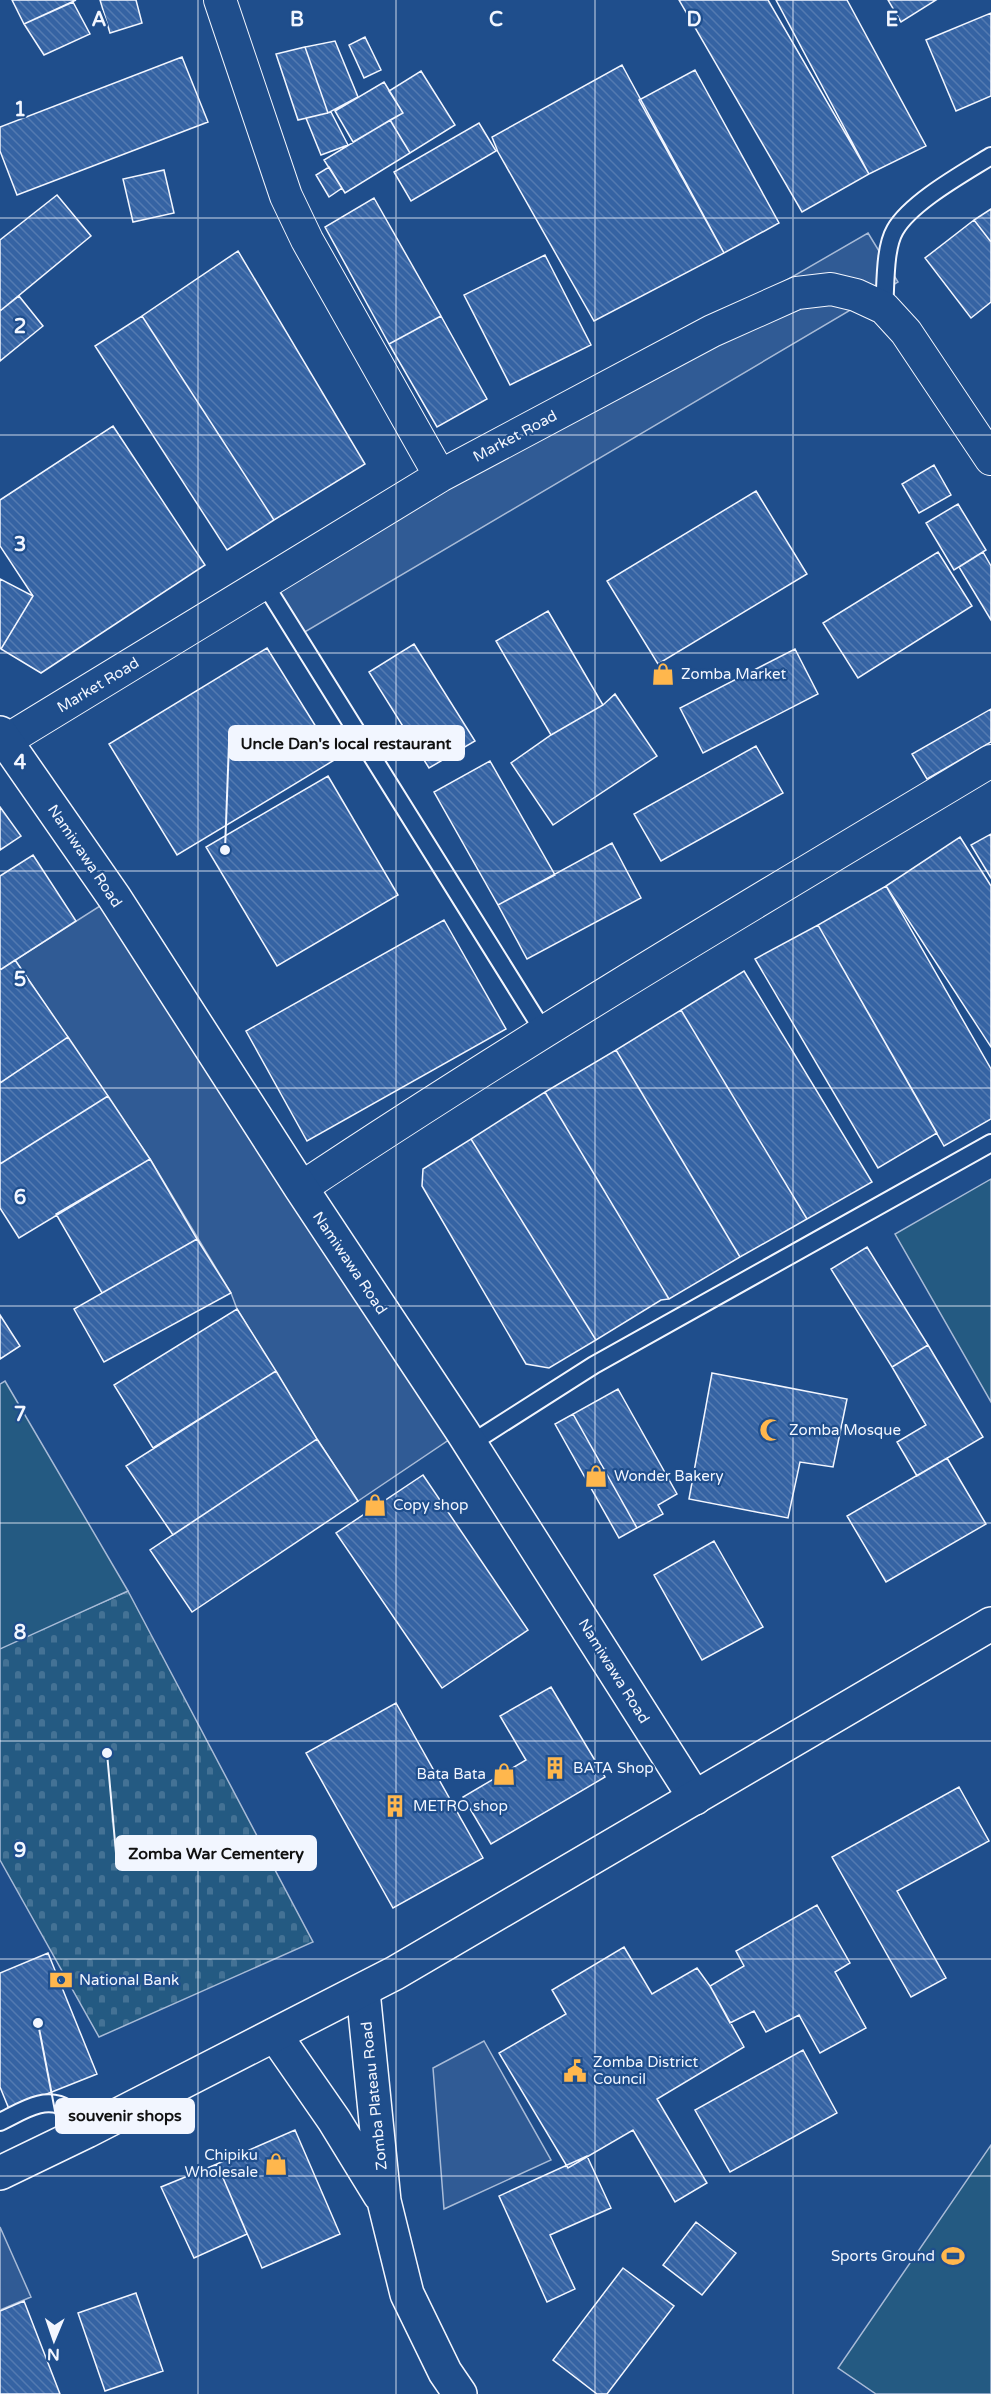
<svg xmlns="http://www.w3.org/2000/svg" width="991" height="2394" viewBox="0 0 991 2394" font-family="'Varela Round',sans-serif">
<defs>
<pattern id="cemetery-stones" width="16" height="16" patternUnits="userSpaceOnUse" patternTransform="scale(1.5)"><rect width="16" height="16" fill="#245a82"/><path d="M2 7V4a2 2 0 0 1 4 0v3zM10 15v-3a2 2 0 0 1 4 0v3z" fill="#447295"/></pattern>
<pattern id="building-back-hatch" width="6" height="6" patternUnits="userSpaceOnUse" patternTransform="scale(1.5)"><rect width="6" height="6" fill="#3563a3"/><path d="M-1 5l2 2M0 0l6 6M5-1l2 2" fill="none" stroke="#537ab1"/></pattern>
</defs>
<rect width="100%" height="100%" fill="#1f4e8c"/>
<path fill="url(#cemetery-stones)" stroke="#a8bbd7" stroke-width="1.5" d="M128,1591L313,1942L99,2037L0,1860V1647Z"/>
<path fill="#245a82" stroke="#a8bbd7" stroke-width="1.5" d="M991,1179V1402L895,1234Z
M5,1381L128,1591L0,1649V1384Z
M991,2145V2394H876L838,2368Z"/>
<path fill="#305b95" stroke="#a8bbd7" stroke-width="1.5" d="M868,233L898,282L298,636L264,583Z
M114,897L462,1431L358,1501L317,1439L237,1309L231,1293L150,1159L15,960Z
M484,2041L551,2160L444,2209L433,2068Z
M0,2227L31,2297L0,2310Z"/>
<path fill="url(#building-back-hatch)" stroke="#f2f6ff" stroke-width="1.5" d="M12,0H76L24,24Z
M100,0H136L142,23L110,33Z
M679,0H768L869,174L802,212Z
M776,0H847L926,146L869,174Z
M888,0H936L901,22Z
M73,2L90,34L44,55L24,24Z
M991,13V96L956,111L926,40Z
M365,37L381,70L364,78L349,45Z
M335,41L358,97L328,113L305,47Z
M305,47L328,113L298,120L276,54Z
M182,57L208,122L17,195L0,151V127Z
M622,65L724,253L594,321L498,152L492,137Z
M695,70L779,223L724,253L639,100Z
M421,71L455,125L410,153L390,120L403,113L389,91Z
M384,82L403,113L353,142L335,111Z
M331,112L348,145L321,155L306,118Z
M390,120L410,153L345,193L324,160Z
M479,123L496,151L411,201L394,172Z
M329,167L342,188L329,197L316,175Z
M164,170L174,213L133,222L123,179Z
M57,195L91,236L0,311V240Z
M374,198L441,316L389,344L325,227Z
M991,209V242L974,220Z
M974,220L991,242V302L971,318L925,258Z
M238,251L365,464L274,520L142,316Z
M545,255L591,345L510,385L464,295Z
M19,296L43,326L0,361V311Z
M142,316L274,520L227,550L95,346Z
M441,316L487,399L437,427L389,344Z
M113,426L205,565L41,673L1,649L33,596L0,546V500Z
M934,465L951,495L919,513L902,484Z
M756,491L807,574L658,664L607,581Z
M958,504L986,550L954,570L926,523Z
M938,552L972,606L858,678L823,623Z
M983,552L991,566V620L959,567Z
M0,579L33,596L1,649L0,648Z
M548,611L603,705L551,735L496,641Z
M414,644L475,741L429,768L369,672Z
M267,648L336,759L177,855L109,744Z
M795,649L818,694L703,753L680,708Z
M615,694L657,756L553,825L511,763L551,735L603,705Z
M991,709V742L927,779L912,754Z
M756,746L783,793L661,861L634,814Z
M490,761L555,875L498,905L434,792Z
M328,776L398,895L277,966L206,847Z
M0,807L21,836L0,850Z
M991,834V878L971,845Z
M960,837L991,886V1047L886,886Z
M612,843L641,898L527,959L498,905Z
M33,855L76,921L0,970V876Z
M886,886L991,1069V1119L944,1146L818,925Z
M444,920L506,1029L307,1141L246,1031Z
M818,925L937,1133L878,1168L755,959Z
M15,960L68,1037L0,1083V970Z
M744,971L872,1182L807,1219L681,1010Z
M681,1010L807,1219L740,1257L616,1050Z
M68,1037L108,1096L0,1164V1083Z
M616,1050L740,1257L669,1299L545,1092Z
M545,1092L669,1299L661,1300L596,1340L471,1139Z
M108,1096L150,1159L19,1238L0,1208V1164Z
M471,1139L596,1340L549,1368L526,1364L422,1186L423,1169Z
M150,1159L197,1239L102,1293L56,1214Z
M197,1239L231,1293L104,1362L74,1309Z
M867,1247L928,1345L892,1367L831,1269Z
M237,1309L276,1371L153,1448L114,1385Z
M0,1315L20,1346L0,1359Z
M928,1345L983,1437L917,1476L897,1442L926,1425L892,1367Z
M276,1371L317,1439L173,1535L126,1466Z
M712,1373L847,1399L833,1467L800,1462L788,1518L689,1499Z
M618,1389L677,1494L658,1505L663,1514L637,1528L573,1414Z
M573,1414L637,1528L619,1538L555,1424Z
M317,1439L358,1501L192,1612L150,1550Z
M947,1458L986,1524L886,1582L847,1516Z
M423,1475L528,1630L442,1688L336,1533Z
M714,1541L763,1627L702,1660L654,1575Z
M551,1687L605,1777L491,1844L463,1797L526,1760L500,1716Z
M396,1703L483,1858L393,1908L306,1753Z
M959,1787L989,1841L897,1891L946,1978L911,1997L832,1857Z
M817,1905L850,1963L835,1972L866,2028L820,2053L799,2015L766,2032L754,2011L730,2023L710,1986L744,1966L736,1951Z
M624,1947L652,1994L697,1968L710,1986L744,2047L657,2099L707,2183L675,2202L633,2130L568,2168L499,2053L566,2014L552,1990Z
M48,1953L97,2074L9,2109L0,2087V1973Z
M803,2050L837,2113L730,2172L695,2110Z
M295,2130L340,2234L262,2268L217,2164Z
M587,2156L611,2208L550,2235L575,2289L547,2302L499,2196Z
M217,2164L247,2234L194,2258L161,2187Z
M696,2222L736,2253L702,2295L663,2265Z
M623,2268L674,2306L607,2394H597L553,2360Z
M136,2293L163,2371L105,2391L78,2313Z
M24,2301L60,2394H0V2311Z"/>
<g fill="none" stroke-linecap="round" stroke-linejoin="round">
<g stroke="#f2f6ff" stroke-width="20">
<path id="service" d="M884,308C886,286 884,249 895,230C911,202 964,173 991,156
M264,583L544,1032
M470,1444L594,1365L991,1143
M0,2122C21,2112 45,2094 68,2109C75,2114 81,2124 87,2131"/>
</g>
<g stroke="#f2f6ff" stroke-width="34">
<path id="minor" d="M220,0L286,196L307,240L440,476
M7,740L440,476L712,331L797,293L831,289L856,295L884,308L906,332L991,459
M301,1188C526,1038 759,900 991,761"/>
</g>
<g stroke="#f2f6ff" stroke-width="36">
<path id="tertiary" d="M0,733L114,897L301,1188L462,1431L695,1798
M363,1991L384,2201L407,2294L445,2372L460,2394
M275,2035L334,2120L380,2195"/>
</g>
<g stroke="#f2f6ff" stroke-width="36">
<path id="trunk" d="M0,2173L87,2131L395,1973L991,1624"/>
</g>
<use href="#service" stroke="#1f4e8c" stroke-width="16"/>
<use href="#minor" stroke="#1f4e8c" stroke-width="32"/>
<use href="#tertiary" stroke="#1f4e8c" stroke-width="33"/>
<use href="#trunk" stroke="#1f4e8c" stroke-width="33"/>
</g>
<path fill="none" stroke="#f2f6ff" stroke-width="1.5" stroke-opacity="0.55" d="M198,0V2394M396,0V2394M595,0V2394M793,0V2394M0,218H991M0,435H991M0,653H991M0,871H991M0,1088H991M0,1306H991M0,1523H991M0,1741H991M0,1959H991M0,2176H991"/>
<defs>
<g id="shop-bare" transform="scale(1.8)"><path d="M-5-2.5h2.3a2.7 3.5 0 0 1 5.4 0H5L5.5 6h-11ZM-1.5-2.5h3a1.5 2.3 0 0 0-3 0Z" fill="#ffb74d" stroke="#1f4e8c" stroke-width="2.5" paint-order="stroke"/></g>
<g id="mosque-bare" transform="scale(1.8)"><path d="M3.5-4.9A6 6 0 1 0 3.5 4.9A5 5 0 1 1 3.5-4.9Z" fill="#ffb74d" stroke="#1f4e8c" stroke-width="2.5" paint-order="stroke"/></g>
<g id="building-bare" transform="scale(1.8)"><path d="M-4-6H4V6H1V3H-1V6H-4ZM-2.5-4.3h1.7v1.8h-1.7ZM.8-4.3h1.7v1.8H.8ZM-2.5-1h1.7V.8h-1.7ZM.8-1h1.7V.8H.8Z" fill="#ffb74d" stroke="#1f4e8c" stroke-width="2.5" paint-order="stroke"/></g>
<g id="bank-bare" transform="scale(1.8)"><path d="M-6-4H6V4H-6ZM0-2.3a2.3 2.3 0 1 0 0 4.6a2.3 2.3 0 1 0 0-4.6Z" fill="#ffb74d" stroke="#1f4e8c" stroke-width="2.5" paint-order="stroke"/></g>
<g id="civic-bare" transform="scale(1.8)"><path d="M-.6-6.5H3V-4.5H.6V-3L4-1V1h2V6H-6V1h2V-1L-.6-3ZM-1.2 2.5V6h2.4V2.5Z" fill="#ffb74d" stroke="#1f4e8c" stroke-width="2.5" paint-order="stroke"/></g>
<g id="stadium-bare" transform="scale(1.8)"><path d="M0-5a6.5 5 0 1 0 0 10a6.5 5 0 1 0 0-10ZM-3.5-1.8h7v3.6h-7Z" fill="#ffb74d" stroke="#1f4e8c" stroke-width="2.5" paint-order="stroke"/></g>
</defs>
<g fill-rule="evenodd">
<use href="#shop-bare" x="663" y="674"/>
<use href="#mosque-bare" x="771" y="1430"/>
<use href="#shop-bare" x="596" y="1476"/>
<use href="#shop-bare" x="375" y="1505"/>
<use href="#building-bare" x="555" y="1768"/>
<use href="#shop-bare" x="504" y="1774"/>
<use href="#building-bare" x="395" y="1806"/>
<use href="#bank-bare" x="61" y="1980"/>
<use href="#civic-bare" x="575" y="2071"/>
<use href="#shop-bare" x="276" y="2164"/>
<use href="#stadium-bare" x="953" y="2256"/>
</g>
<g text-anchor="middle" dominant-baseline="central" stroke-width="4.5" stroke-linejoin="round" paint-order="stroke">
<g font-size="15" fill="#f2f6ff" stroke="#1f4e8c">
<text transform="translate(515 436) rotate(-28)">Market Road</text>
<text transform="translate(98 685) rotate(-31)">Market Road</text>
<text transform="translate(85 856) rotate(56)">Namiwawa Road</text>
<text transform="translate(350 1263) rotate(56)">Namiwawa Road</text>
<text transform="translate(614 1671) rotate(58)">Namiwawa Road</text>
<text transform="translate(374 2096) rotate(-96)">Zomba Plateau Road</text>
</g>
<g font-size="15" fill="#f2f6ff" stroke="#1f4e8c" text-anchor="start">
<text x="681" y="674">Zomba Market</text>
<text x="789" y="1430">Zomba Mosque</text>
<text x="614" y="1476">Wonder Bakery</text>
<text x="393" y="1505">Copy shop</text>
<text x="573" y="1768">BATA Shop</text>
<text x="486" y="1774" text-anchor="end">Bata Bata</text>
<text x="413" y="1806">METRO shop</text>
<text x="79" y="1980">National Bank</text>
<text x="593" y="2062">Zomba District<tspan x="593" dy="17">Council</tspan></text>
<text x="258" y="2155" text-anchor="end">Chipiku<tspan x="258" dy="17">Wholesale</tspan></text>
<text x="935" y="2256" text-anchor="end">Sports Ground</text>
</g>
</g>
<g font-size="20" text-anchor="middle" font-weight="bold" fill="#f2f6ff" stroke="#1f4e8c" stroke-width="4.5" stroke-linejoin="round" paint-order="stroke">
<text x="99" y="26">A</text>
<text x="297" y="26">B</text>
<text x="496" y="26">C</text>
<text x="694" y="26">D</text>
<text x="892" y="26">E</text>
<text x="20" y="116">1</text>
<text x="20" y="333">2</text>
<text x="20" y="551">3</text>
<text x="20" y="769">4</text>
<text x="20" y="986">5</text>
<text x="20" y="1204">6</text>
<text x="20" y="1421">7</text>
<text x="20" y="1639">8</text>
<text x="20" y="1857">9</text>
</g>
<path fill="none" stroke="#f2f6ff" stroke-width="2" d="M225 850L229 743M107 1753L116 1853M38 2023L56 2116"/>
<g fill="#f2f6ff" stroke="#1f4e8c" stroke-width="2">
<circle cx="225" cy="850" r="6"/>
<circle cx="107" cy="1753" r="6"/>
<circle cx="38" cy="2023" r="6"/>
</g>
<g fill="#f2f6ff" stroke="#f2f6ff" stroke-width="2">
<rect x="229" y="726" width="235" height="34" rx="6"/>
<rect x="116" y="1836" width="200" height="34" rx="6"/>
<rect x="56" y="2099" width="138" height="34" rx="6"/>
</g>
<g font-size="16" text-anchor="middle" font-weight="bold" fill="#111">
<text x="346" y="749">Uncle Dan's local restaurant</text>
<text x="216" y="1859">Zomba War Cementery</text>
<text x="125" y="2121">souvenir shops</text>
</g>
<g transform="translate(54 2340) rotate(182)" stroke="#1f4e8c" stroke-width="4.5" paint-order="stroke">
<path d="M0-4.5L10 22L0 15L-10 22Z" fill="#f2f6ff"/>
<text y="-9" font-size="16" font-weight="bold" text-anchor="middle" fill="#f2f6ff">N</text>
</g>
</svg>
